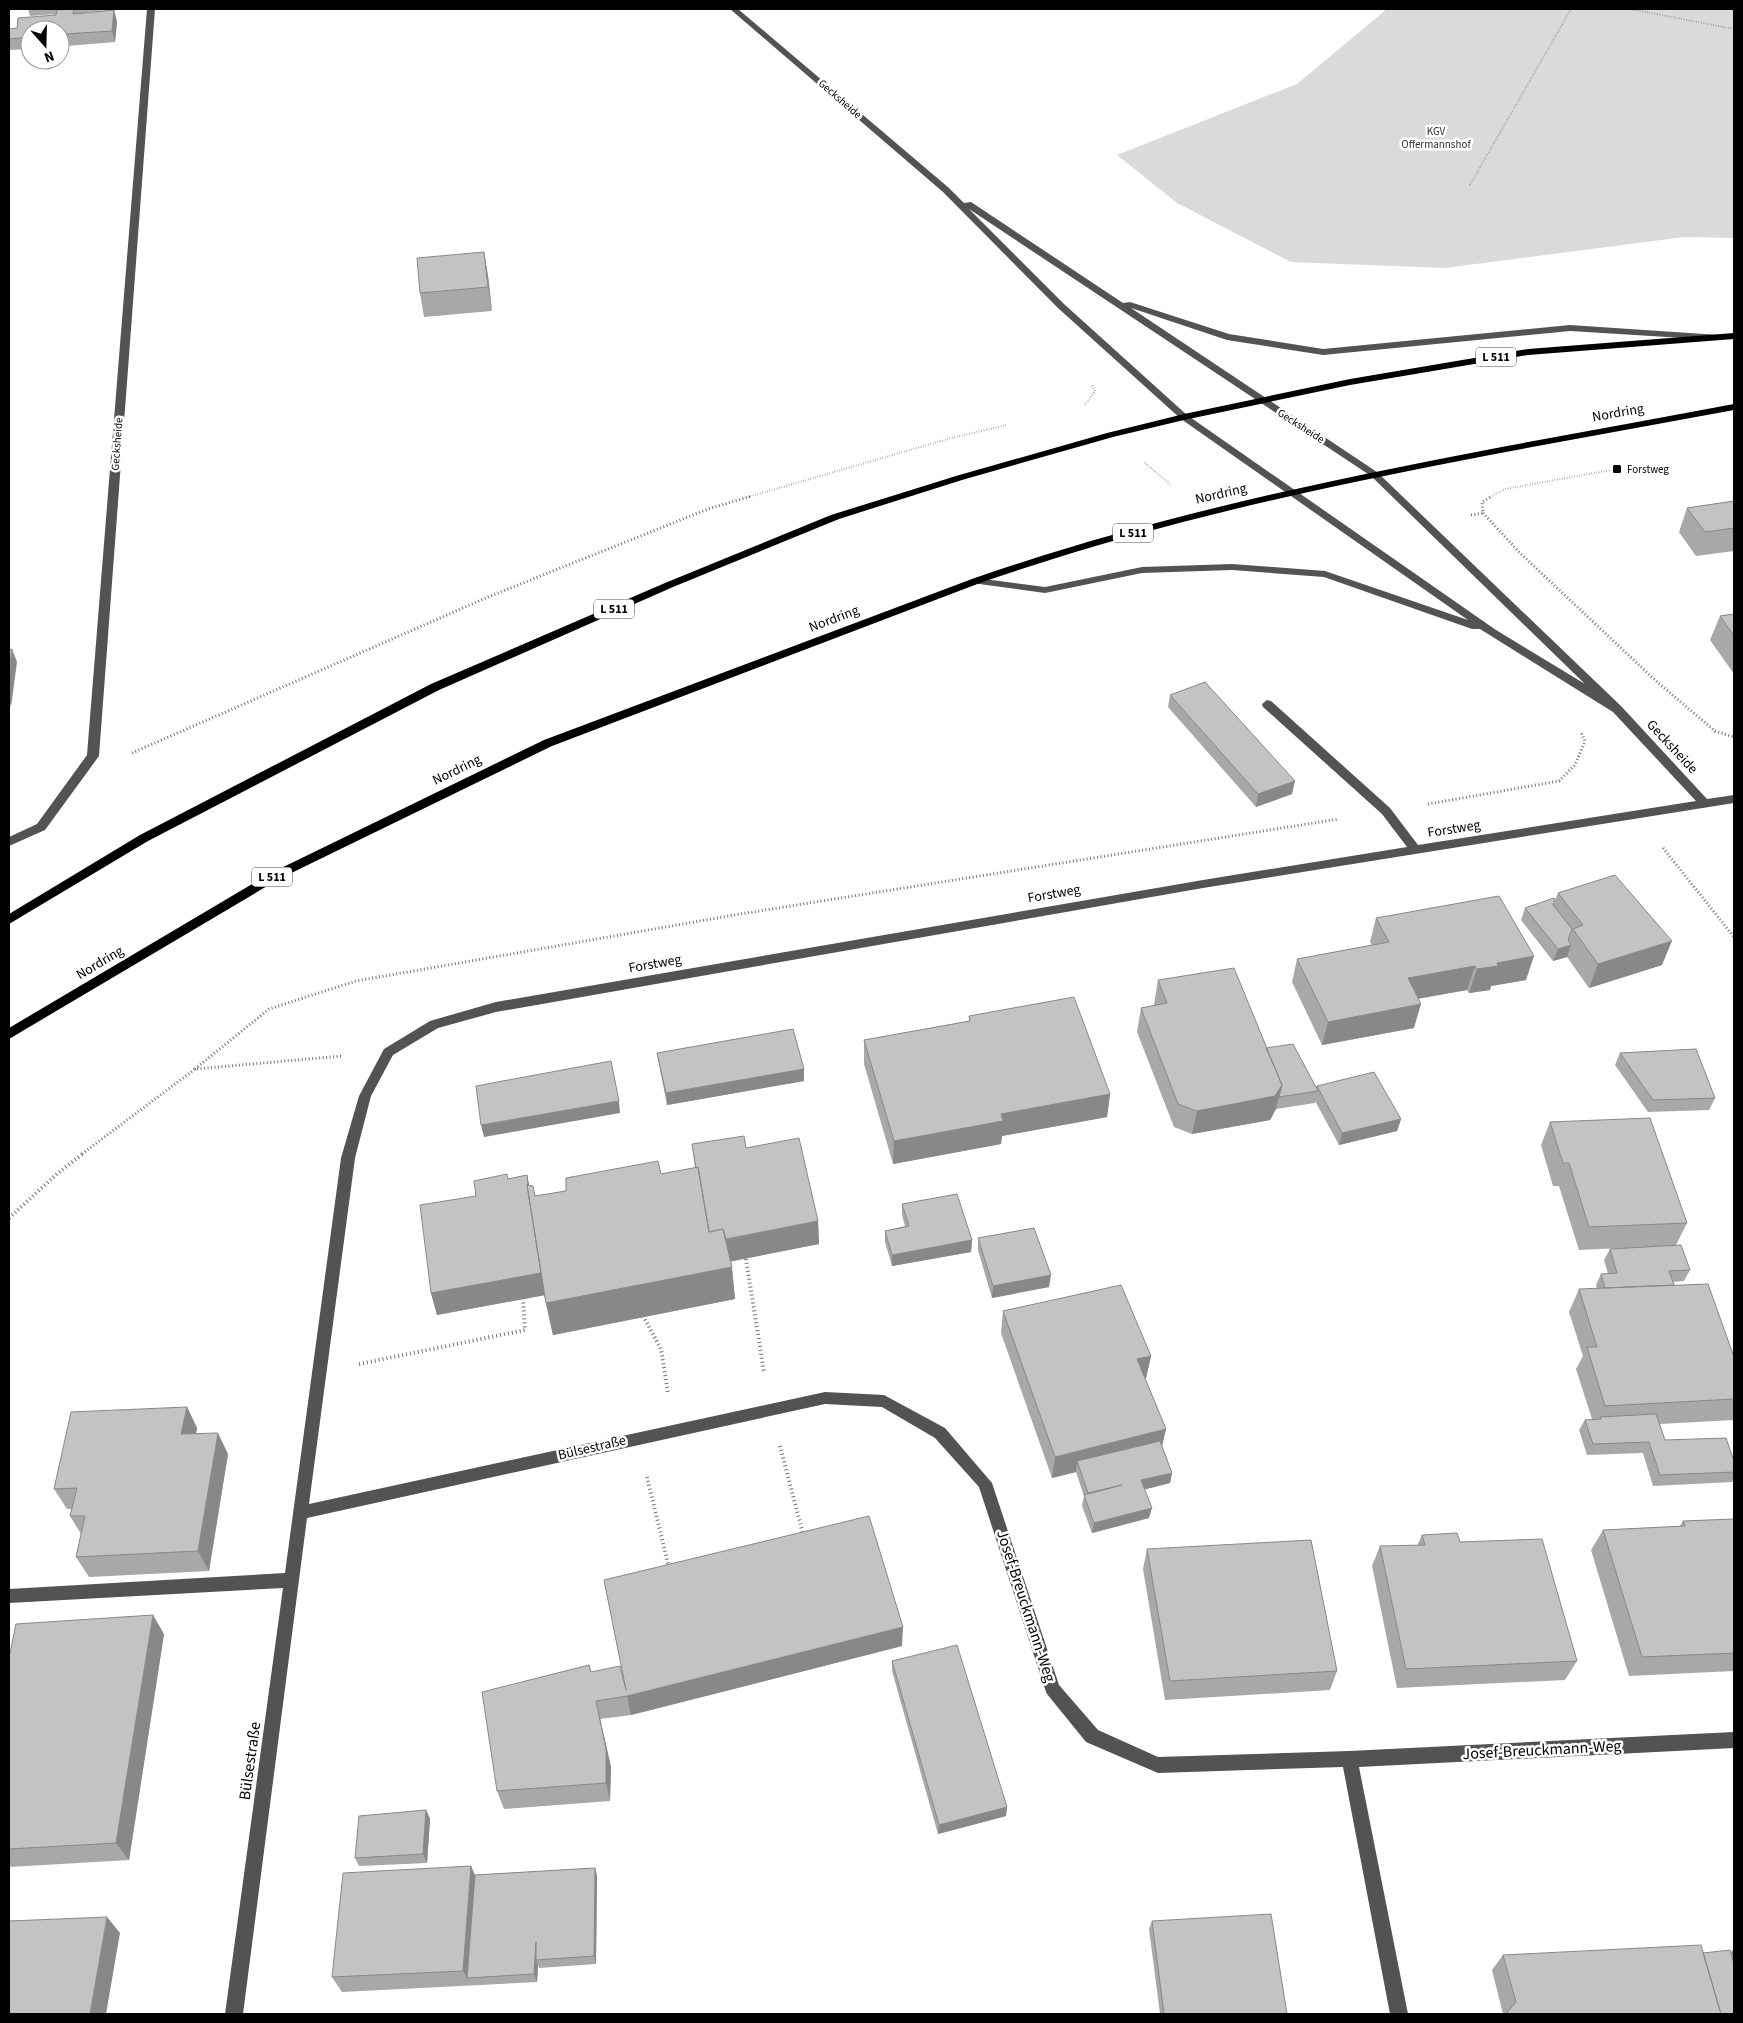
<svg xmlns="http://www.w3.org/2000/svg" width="1743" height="2023" viewBox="0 0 1743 2023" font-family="'Source Sans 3',sans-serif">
<rect width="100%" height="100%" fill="#fff"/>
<path fill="#dadada" d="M1387,9H1734V238L1684,237L1445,268L1291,262L1177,203L1117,155L1297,84Z"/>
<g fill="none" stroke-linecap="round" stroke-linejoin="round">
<path stroke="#757575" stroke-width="2" stroke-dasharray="0.5 2" stroke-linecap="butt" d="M1630,9L1734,29
M1470,185L1571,9
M1085,405L1095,391L1092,385
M1145,463L1171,485
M748,497L951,438L1007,425
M1490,497L1505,489L1617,469"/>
<path stroke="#757575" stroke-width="3" stroke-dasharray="1 2.5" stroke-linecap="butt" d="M1483,513L1520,553L1656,681L1715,731L1734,737
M1471,515L1483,513L1482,502L1492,496
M132,753L488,597L708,509L752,496
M1428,804L1559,781L1575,765L1585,741L1581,732
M1663,848L1734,937
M195,1069L269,1009L356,981L740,914L1339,819
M82,1154L195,1069L343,1056"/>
<path stroke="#757575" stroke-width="4" stroke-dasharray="1 3" stroke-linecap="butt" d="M9,1218L58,1173L84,1153
M746,1259L764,1372
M643,1316L661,1349L668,1393
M359,1364L525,1330L523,1300
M780,1446L803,1534
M647,1477L669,1568"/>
<path fill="#535353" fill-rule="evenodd" d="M147,9H155L99,756L45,830L9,846V837L37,824L87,755Z
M730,9H738L949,188L964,203L971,202L1123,303L1130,302L1229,334L1323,349L1570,325L1719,335L1721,337L1716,340L1570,331L1323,355L1227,340L1131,308L1377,472L1621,706L1707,799L1734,795V803L1203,888L496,1012L438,1028L393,1055L371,1096L355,1158L309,1504L825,1392L884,1395L945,1428L992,1483L1059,1685L1098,1730L1158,1757L1349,1751L1734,1732V1748L1359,1767L1408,2014H1390L1343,1767L1158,1773L1086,1742L1047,1694L1045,1689L979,1487L935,1438L882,1407L825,1404L307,1518L243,2014H225L283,1588L9,1603V1589L285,1573L341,1158L359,1096L384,1049L430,1021L496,1002L1203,880L1407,847L1382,814L1263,707L1262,704L1267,700L1271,701L1390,808L1418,845L1696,801L1613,712L1480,629H1472L1324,577L1232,570L1142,573L1045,593L972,583L971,581L972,579L976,578L1045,587L1142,567L1232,564L1325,571L1468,620L1181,419L1058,308L943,192ZM969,209L1371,476L1585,684L1496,630L1187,415L1064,304Z"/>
<path fill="#000" fill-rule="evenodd" d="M1734,333V339L1528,355L1350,385L1184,420L1113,437L962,480L839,519L673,587L439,690L148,841L9,924V914L140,835L431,684L665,583L831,515L956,476L1107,433L1184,414L1350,379L1528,349Z
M1734,404V410C1480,457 1224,498 980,583L552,746L279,879L9,1039V1028L271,873L544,740L972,579C1219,493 1478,452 1734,404Z"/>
</g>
<path fill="#a8a8a8" d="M28,9H118L75,13L114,10L117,22L115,42L67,46V50H60V30H30V49L9,50V29L17,28L56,14L30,16Z
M484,252L488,276L492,311L424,317L420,293Z
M1734,501V551L1696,556L1679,532L1687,508Z
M1734,614V674L1710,640L1720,616Z
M1170,695L1292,794L1256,807L1168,707Z
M1558,893L1662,965L1589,988L1567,957L1553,961L1521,920L1525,908L1555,900Z
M1376,918L1526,980L1491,986L1490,990L1469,993L1467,990L1418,998L1414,1028L1322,1045L1292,982L1297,959L1372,945L1370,942Z
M1158,980L1266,1048L1316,1087L1317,1086L1401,1119L1397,1131L1339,1145L1315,1101V1103L1276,1109L1270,1120L1192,1134L1174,1127L1137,1032L1141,1008L1155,1006L1154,1004Z
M969,1016L1110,1094L1107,1117L1002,1136L1001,1144L893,1164L864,1064V1040L969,1021Z
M657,1053L804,1069V1081L667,1105L659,1065Z
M1620,1053L1715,1098L1709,1110L1648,1112L1615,1065Z
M1550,1122L1687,1223L1676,1245L1690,1270L1684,1281L1673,1282L1674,1285L1734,1357V1420L1660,1424L1665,1440L1734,1461V1478L1732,1482L1653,1486L1643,1453L1587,1455L1579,1430L1585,1420L1592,1419L1576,1369L1583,1356L1569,1312L1579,1289H1597L1596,1285L1601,1274H1608L1604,1260L1610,1249L1621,1248L1579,1250L1559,1186H1553L1541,1145Z
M692,1144L746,1148L818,1221L819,1244L731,1261L735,1299L553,1335L544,1295L437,1315L431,1293L476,1196L508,1179L527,1175L529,1185L535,1196L695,1168Z
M902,1204L972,1240L971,1252L892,1266L885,1242V1231L905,1226L902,1215Z
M978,1238L1049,1287L992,1298L978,1250Z
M1003,1311L1151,1356L1146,1378H1145L1166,1429L1162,1446L1172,1473L1170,1483L1145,1489L1149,1518L1092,1533L1082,1506L1084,1496L1076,1472L1052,1478L1001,1333Z
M187,1407L197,1428L196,1434L228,1454L209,1571L89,1577L76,1557L81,1534L70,1516L72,1509H67L54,1489Z
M1734,1519V1671L1629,1676L1591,1550L1603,1530L1680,1526L1683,1521Z
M1422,1535L1460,1542L1577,1661L1565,1680L1397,1688L1372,1566L1380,1546H1417Z
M1147,1549L1337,1671L1330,1690L1165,1700L1143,1569Z
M164,1634L129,1860L9,1867V1658Z
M902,1646L631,1715L600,1719L611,1767L610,1801L504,1809L497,1791L589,1665L591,1672L626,1690Z
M892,1661L1007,1807L1006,1816L938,1834L892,1671Z
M426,1810L430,1819L427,1863L359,1866L355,1858Z
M471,1866L475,1875L595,1868L597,1876L596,1964L539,1968L538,1965L537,1982L342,1992L332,1977Z
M1152,1921L1287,2014H1160L1149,1929Z
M1732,1951H1734V2014H1503L1492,1970L1503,1955L1731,1953Z"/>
<path fill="#888" d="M114,10L117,22L115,42L112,31Z
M64,34L67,46V50L64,38Z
M484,252L488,276L492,311L488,287Z
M12,649L17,662L11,707L9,701V674Z
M1295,781L1292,794L1256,807L1258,794Z
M1672,941L1662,965L1589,988L1598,964Z
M1571,945L1567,957L1553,961L1558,949Z
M1534,956L1526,980L1491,986L1490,990L1469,993L1477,969L1497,963Z
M1475,966L1467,990L1401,1002L1408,978Z
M1421,1004L1414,1028L1322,1045L1328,1022Z
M804,1069V1081L667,1105L666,1093Z
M1282,1085L1276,1109L1270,1120L1192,1134L1197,1111Z
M1110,1094L1107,1117L1002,1136L1001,1144L893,1164L894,1141L1001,1114Z
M619,1101L620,1113L484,1137L481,1125Z
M1401,1119L1397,1131L1339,1145L1342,1133Z
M527,1175L532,1198L546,1295L437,1315L431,1293Z
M818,1221L819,1244L713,1265L710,1243Z
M972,1240L971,1252L892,1266V1255Z
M732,1267L735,1299L553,1335L546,1303Z
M1051,1275L1049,1287L992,1298L993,1286Z
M1151,1356L1146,1378L1133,1381L1137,1359Z
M187,1407L197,1428L192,1456L181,1434Z
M1166,1429L1161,1450L1077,1461L1076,1472L1052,1478L1055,1457Z
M218,1433L228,1454L209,1571L198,1551Z
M1172,1473L1170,1483L1139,1491L1141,1480Z
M1152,1508L1149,1518L1092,1533L1094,1523Z
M153,1615L164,1634L129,1860L116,1843Z
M903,1627L902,1646L631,1715L627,1696Z
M596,1701L611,1767L610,1801L606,1783Z
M1007,1807L1006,1816L938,1834L939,1825Z
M426,1810L430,1819L427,1863L423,1854Z
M471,1866L478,1883L467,1978L463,1971Z
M595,1868L597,1876L596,1964L594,1956Z
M107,1917L120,1933L106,2014H90Z
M536,1942V1960L538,1965L537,1982L534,1974Z"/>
<path fill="#c3c3c3" stroke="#888" d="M74,9L73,14L114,10L112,31L64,34V38H60V30H30V37L9,39V29L17,28L18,18L56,15L57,10Z
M484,252L488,287L420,293L417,258Z
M1734,501V528L1705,532L1687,508Z
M1734,614V636L1720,616Z
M12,649L9,674V650Z
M1205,682L1295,781L1258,794L1170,695Z
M1615,875L1672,941L1598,964L1573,929L1583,925L1558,893Z
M1499,896L1534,956L1497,963L1498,966L1477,969L1475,966L1408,978L1421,1004L1328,1022L1297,959L1389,942L1376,918Z
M1554,898L1555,900L1553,905L1572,929L1568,940L1571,945L1558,949L1525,908Z
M1234,968L1282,1085L1275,1096L1197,1111L1178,1104L1141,1008L1167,1003L1158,980Z
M1074,997L1110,1094L1001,1114L1003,1121L894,1141L864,1040L970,1021L969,1016Z
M793,1029L804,1069L666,1093L657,1053Z
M1293,1044L1318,1091L1279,1097L1282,1085L1266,1048Z
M1696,1049L1715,1098L1653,1100L1620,1053Z
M611,1061L619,1101L481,1125L476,1086Z
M1374,1072L1401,1119L1342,1133L1317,1086Z
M1650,1118L1687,1223L1589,1227L1569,1163H1563L1550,1122Z
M744,1136L746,1148L799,1138L818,1221L726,1239L723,1229L709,1232L698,1167L696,1168L692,1144Z
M658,1161L661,1174L698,1167L709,1232L723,1229L732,1267L546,1303L527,1185L533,1186L535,1196L566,1191V1178Z
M507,1174L508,1179L527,1175L528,1185H527L541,1273L431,1293L420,1205L476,1196L474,1181Z
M957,1194L972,1240L892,1255L885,1231L909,1226L902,1204Z
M1034,1228L1051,1275L993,1286L978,1238Z
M1681,1245L1690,1270L1669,1271L1674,1285L1605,1288L1601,1274L1617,1273L1610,1249Z
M1708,1284L1734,1357V1399L1605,1406L1587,1347H1597L1579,1289Z
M1121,1285L1151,1356L1137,1359L1166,1429L1055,1457L1003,1311Z
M187,1407L181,1434L218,1433L198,1551L76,1557L85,1516H70L77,1488L54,1489L71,1412Z
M1656,1414L1665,1440L1726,1438L1734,1461V1472L1660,1475L1649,1442L1593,1444L1585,1420L1601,1419L1600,1417Z
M1160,1441L1172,1473L1141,1480L1152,1508L1094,1523L1084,1495L1122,1485L1088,1493L1077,1461Z
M869,1516L903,1627L627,1696L596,1701L606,1749V1783L497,1791L482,1692L589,1665L591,1672L620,1666L626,1690L604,1580Z
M1734,1519V1653L1642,1657L1603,1530L1685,1526L1683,1521Z
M1457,1533L1460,1542L1542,1539L1577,1661L1406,1669L1380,1546L1425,1545L1422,1535Z
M1311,1540L1337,1671L1170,1681L1147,1549Z
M153,1615L116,1843L9,1849V1658L16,1624Z
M957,1645L1007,1807L939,1825L892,1661Z
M426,1810L423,1854L355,1858L359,1816Z
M471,1866L463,1971L332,1977L343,1873Z
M595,1868L594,1956L536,1960V1942L534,1974L467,1978L475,1875Z
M1271,1914L1287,2014H1164L1152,1921Z
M107,1917L90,2014H9V1921Z
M1701,1945L1721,2014H1506L1516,2002L1503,1955Z
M1730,1950L1734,1964V2014H1721L1703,1953Z
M1732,1951H1734V1959Z"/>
<rect fill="#000" stroke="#fff" stroke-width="2" x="1612" y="464" width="10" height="10" rx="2.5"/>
<g text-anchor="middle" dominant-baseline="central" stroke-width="5" stroke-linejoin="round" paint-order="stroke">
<g font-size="11" fill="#000" stroke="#fff">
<text transform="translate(840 99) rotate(41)">Gecksheide</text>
<text transform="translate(1301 426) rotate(33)">Gecksheide</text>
<text transform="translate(117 444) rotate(-86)">Gecksheide</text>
</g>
<g font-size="11" fill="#313131" stroke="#fff">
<text x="1436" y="131">KGV<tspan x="1436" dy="13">Offermannshof</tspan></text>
</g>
<g font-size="11" fill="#000" stroke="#fff" text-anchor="start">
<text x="1627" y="469">Forstweg</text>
</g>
<g fill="#fff" stroke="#4c4c4c" stroke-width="1">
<rect x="1476" y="347.5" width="40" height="19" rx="4"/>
<rect x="1113" y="523.5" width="40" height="19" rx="4"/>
<rect x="594" y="599.5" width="40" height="19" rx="4"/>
<rect x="252" y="867.5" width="40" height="19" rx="4"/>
</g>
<g font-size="12" font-weight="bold" fill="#000">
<text x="1496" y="357">L 511</text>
<text x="1133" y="533">L 511</text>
<text x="614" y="609">L 511</text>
<text x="272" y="877">L 511</text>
</g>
<g font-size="14" fill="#000" stroke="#fff">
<text transform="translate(1618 413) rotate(-10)">Nordring</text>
<text transform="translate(1221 494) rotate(-13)">Nordring</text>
<text transform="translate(834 619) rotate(-21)">Nordring</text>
<text transform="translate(1672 747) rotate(47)">Gecksheide</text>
<text transform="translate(457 770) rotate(-26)">Nordring</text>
<text transform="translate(1454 829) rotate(-9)">Forstweg</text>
<text transform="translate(1054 894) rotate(-10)">Forstweg</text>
<text transform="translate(100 963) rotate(-31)">Nordring</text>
<text transform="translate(655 964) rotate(-10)">Forstweg</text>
<text transform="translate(592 1448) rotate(-13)">Bülsestraße</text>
</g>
<g font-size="16" fill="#000" stroke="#fff">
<text transform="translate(1026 1606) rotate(72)">Josef-Breuckmann-Weg</text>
<text transform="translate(1542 1750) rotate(-3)">Josef-Breuckmann-Weg</text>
<text transform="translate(250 1761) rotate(-82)">Bülsestraße</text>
</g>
</g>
<rect width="1743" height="2023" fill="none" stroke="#000000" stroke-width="20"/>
<g transform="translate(45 45) rotate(160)"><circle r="24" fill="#ffffff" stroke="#999999"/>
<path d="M0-4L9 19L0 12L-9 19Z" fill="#000000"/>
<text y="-8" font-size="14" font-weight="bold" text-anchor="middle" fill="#000000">N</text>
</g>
</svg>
